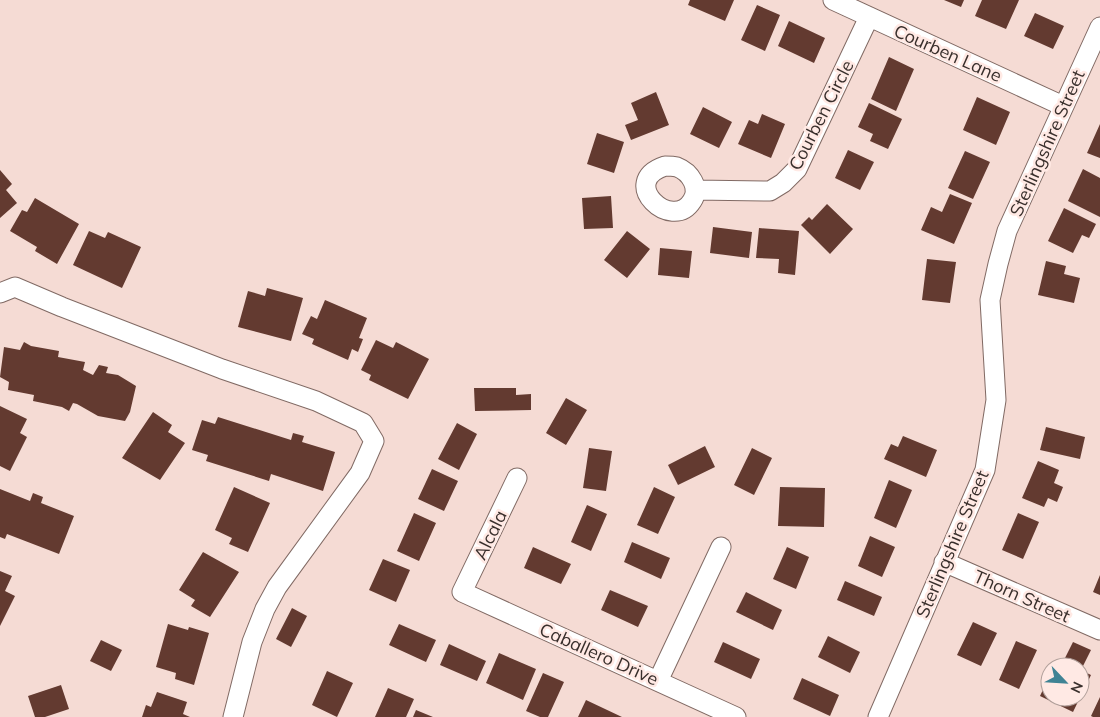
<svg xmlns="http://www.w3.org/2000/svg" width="1100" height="717" viewBox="0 0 1100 717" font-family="Mulish,sans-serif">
<rect width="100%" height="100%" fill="#f5dbd4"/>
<path fill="#633a30" d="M690,0H734L725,21L688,5Z
M944,0H964L961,7Z
M982,0H1019L1006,29L975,16Z
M757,5L780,15L765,51L741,40Z
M1035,13L1064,26L1053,49L1024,36Z
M789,21L825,38L814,63L778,46Z
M889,57L914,69L896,111L871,99Z
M656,92L669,125L631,140L625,125L638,120L631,103Z
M977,97L1010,112L996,145L963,130Z
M869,103L902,119L888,149L870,141L873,134L858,127Z
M703,107L732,122L719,148L690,134Z
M762,114L785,124L771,158L738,144L749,120L758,124Z
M1100,124V158L1087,153Z
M597,133L624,142L614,173L587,164Z
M848,150L874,162L860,190L835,178Z
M965,151L990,162L973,199L948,188Z
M1083,169L1100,178V217L1068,201Z
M0,170L12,184L6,190L17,203L0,218Z
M950,194L972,203L954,244L921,230L931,207L942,212Z
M611,196L613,228L584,229L582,198Z
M35,198L79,224L57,264L35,251L37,247L10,231L22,210L27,212Z
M827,204L853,229L830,254L801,225L809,217L812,220Z
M1064,208L1096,224L1089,238L1082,235L1073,253L1048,241Z
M713,227L752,232L749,258L710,253Z
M759,228L799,231L795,275L778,273L779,259L756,258Z
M89,231L105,238L108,232L141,247L122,288L73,265Z
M627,231L650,249L627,278L604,260Z
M660,248L692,251L689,278L658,275Z
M927,259L956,262L950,303L922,300Z
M1046,261L1066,266L1064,274L1080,278L1074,303L1038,295Z
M267,288L303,298L291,341L238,327L248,291L265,296Z
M325,300L367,318L359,338L363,339L358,352L352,349L348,360L312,344L314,339L302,334L311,316L317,319Z
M376,340L393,348L396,342L429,359L408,399L369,380L371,375L361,370Z
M24,342L31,346L59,351L58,357L85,362L83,370L93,375L99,365L108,367L106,373L118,375L136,386L130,412L125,421L98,416L77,404L73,403L69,411L62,407L33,401L34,395L8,390L9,382L0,377L4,347L20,350Z
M474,388H516V395L531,394V410L475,411Z
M566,398L587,410L566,445L546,433Z
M0,406L27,419L20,433L27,437L10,471L0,466Z
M153,412L172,425L168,432L185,443L160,480L122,458Z
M218,417L291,440L293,433L304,436L302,442L335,452L323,491L271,474L269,481L206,461L208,455L192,450L202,420L215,424Z
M457,423L477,434L459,470L438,459Z
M1046,427L1085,437L1080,459L1040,450Z
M903,436L937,450L926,477L884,459L891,444L898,447Z
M705,446L715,467L678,485L668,465Z
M589,448L612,451L606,491L583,488Z
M752,448L772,458L754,495L734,485Z
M1038,461L1059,470L1054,483L1063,487L1057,502L1048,498L1044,507L1022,498Z
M432,469L458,481L444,511L418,499Z
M889,480L912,490L896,528L874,518Z
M234,487L270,503L248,552L229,544L232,538L215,530Z
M654,487L675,497L658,534L637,525Z
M780,487L825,488L824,527L778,526Z
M0,489L30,501L33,493L43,497L41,503L74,516L59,554L7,534L5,539L0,537Z
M587,505L607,514L591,551L571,542Z
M414,513L436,523L419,561L397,551Z
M1018,513L1039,522L1023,559L1002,550Z
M870,536L895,547L882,577L858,566Z
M632,542L670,558L661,579L624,562Z
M533,547L571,564L561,584L524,568Z
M787,547L809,557L796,589L773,579Z
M203,552L239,572L210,617L191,606L195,600L179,590Z
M383,559L410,570L396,602L369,590Z
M0,571L12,576L5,591L15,596L0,626Z
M1100,575V595L1093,592Z
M845,581L882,597L874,616L837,600Z
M610,590L648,606L638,627L601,610Z
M746,592L782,610L773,630L736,612Z
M292,608L307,616L291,647L276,639Z
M973,622L997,633L981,666L957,655Z
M168,624L188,630L189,627L209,633L194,685L175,679L176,673L156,667Z
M399,624L436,640L426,662L389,645Z
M828,636L860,652L850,673L818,657Z
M101,640L122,650L111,671L90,661Z
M1016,641L1037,650L1019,689L999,680Z
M723,642L760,659L751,679L714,662Z
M1073,642L1091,650L1081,670L1091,675L1073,712L1040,696L1050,675V697H1080V667H1054L1058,659L1063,662Z
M449,644L486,661L477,681L440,665Z
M499,653L536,669L523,700L486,683Z
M327,671L353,683L337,717L312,705Z
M543,673L564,682L548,717H540L526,711Z
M802,678L839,695L830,716L793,699Z
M61,685L69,709L45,717H35L28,696Z
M388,688L414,699L406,717H375Z
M157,692L187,702L183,714L190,717H142L146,705L151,707Z
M1100,697V717H1093L1091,716Z
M586,700L622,717H578Z
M416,710L433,717H413Z"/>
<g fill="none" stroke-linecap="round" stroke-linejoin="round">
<g stroke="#816a64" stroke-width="21">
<path id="minor" d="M833,0L1063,106
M665,166C669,166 673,166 677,167C690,172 701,188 692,201C672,233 617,182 665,166Z
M695,190L770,191L783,183L797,169L869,17
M0,293L15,287L62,307L222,369L316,401L363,423L374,441L360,473L277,587L265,609L252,642L233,717
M517,478L462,592L736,717
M944,562L1100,630
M658,681L721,547
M878,717L985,470L996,400L990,300L998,264L1007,231L1100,27"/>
</g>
<use href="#minor" stroke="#fff" stroke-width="19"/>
</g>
<g text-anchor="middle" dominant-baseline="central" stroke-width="5" stroke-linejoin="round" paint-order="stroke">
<g font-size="18" fill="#392f2c" stroke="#ffe9e4">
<text transform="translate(948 53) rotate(24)">Courben Lane</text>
<text transform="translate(821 115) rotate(-63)">Courben Circle</text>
<text transform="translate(1047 143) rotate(-66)">Sterlingshire Street</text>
<text transform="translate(490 535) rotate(-64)">Alcala</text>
<text transform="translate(952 544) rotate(-67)">Sterlingshire Street</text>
<text transform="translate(1022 596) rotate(24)">Thorn Street</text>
<text transform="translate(599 654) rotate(24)">Caballero Drive</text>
</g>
</g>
<g transform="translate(1065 682) rotate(115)"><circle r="24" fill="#ffe9e4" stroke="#b09f9a"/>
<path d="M0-4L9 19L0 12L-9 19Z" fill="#408394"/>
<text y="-8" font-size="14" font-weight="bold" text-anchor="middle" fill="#392f2c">N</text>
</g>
</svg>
